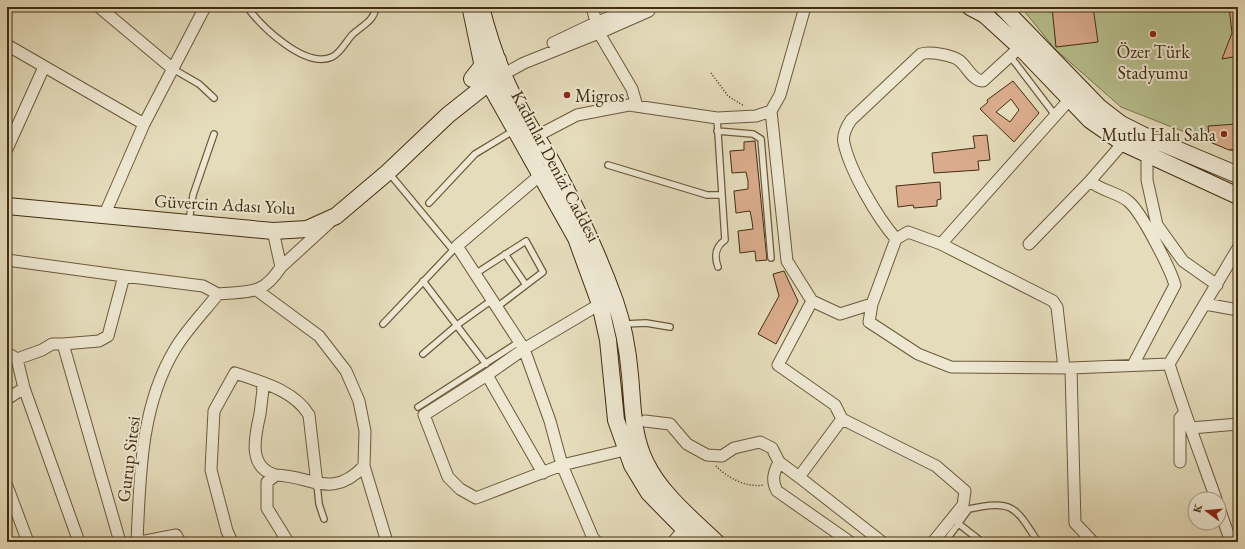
<svg xmlns="http://www.w3.org/2000/svg" width="1245" height="549" viewBox="0 0 1245 549" font-family="'EB Garamond',serif">
<rect width="100%" height="100%" fill="#e5dcbb"/>
<filter id="stains"><feTurbulence type="fractalNoise" baseFrequency=".005" numOctaves="4"/><feColorMatrix values="0 0 0 0 .2 0 0 0 0 .09 0 0 0 0 .02 0 0 0 .5 -.17"/></filter>
<radialGradient id="worn" r=".72"><stop offset=".6" stop-color="#630" stop-opacity="0"/><stop offset="1" stop-color="#630" stop-opacity=".3"/></radialGradient>
<path fill="#b7bf8e" stroke="#7c764e" d="M1021,7H1238V153L1121,107L1055,49Z"/>
<path fill="#daac8d" stroke="#422d0f" fill-rule="evenodd" d="M1052,7H1093L1098,42L1056,47Z
M1229,7H1238V56L1222,59L1232,33Z
M1013,81L1039,113L1014,142L980,109L988,102L987,100ZM1011,99L1019,110L1010,122L996,112Z
M1238,124V149L1229,150L1210,142L1208,126Z
M987,135L990,160L978,161L979,170L934,173L932,153L975,148L973,136Z
M755,141L767,260L756,261L755,251L740,253L738,231L753,229L752,221L750,211L736,213L734,191L748,189V181L746,172L732,173L730,151L744,150V142Z
M940,182L941,199L937,200V206L914,208L913,205L898,207L896,186Z
M784,271L798,301L776,344L758,334L779,296L773,274Z"/>
<g fill="none" stroke-linecap="round" stroke-linejoin="round">
<g stroke="#6b593a" stroke-width="8">
<path id="service" d="M247,7C262,27 305,69 332,57C341,53 346,41 353,34C363,25 374,21 376,7
M1010,56L1055,115
M173,69L199,84L214,98
M717,118L725,240C715,247 714,256 718,267
M717,131L753,134L761,139L771,258
M608,165L707,195H722
M389,173L453,250
M429,203L475,154L513,131
M189,221L193,195L214,134
M505,254L526,285
M475,274L526,241L543,272L497,307
M423,281L486,364
M383,324L457,246
M624,324L646,323L670,327
M423,354L457,325L492,300
M418,407L519,342
M317,484L319,504L324,519
M955,521L982,542
M945,542L969,509C1013,500 1015,506 1038,542"/>
</g>
<g stroke="#6b593a" stroke-width="13">
<path id="minor" d="M99,7L173,69
M592,7L599,33L632,89L637,106
M553,43L597,22L638,7
M7,45L144,124
M504,74L524,63L599,33L649,11L647,7
M1070,99L941,244L908,232L896,239L872,304L869,322L918,354L951,367L1071,368L1169,364
M771,111L787,261L812,301L778,365L835,405L842,419L936,466L965,491L963,505L933,542
M535,137L577,115L629,105L717,118L756,116L771,111L780,95L805,7
M7,149L44,67
M1147,154V180L1157,225L1183,261L1217,285
M545,171L457,246L524,349L550,421L562,465L593,538L597,542
M1090,181C1101,191 1117,192 1128,201C1141,211 1170,268 1175,285L1133,365
M104,216L144,124L205,7
M896,239C877,217 850,171 844,143C842,135 847,126 851,120L921,54C929,51 953,55 960,61C967,67 973,81 983,81L1020,47
M941,244L1053,301L1057,307L1064,368
M1029,244L1090,181L1123,143
M7,260L124,276L108,336L99,341L63,344
M281,267L329,223
M124,276L203,286L218,294
M258,291L319,336L346,371L359,401L365,431L364,466L387,542
M812,301L840,314L872,304
M600,304L524,349L487,375L424,415L448,477L460,489L476,498L562,465L625,450
M1205,304L1238,310
M7,353L17,359
M1071,368L1075,523L1093,542
M487,375L543,473
M261,382L263,389C262,398 261,406 260,414C255,436 247,468 276,475
M24,388L17,359L42,350L52,344H63L120,542
M7,399L24,388L79,542
M645,421L670,424L687,444L707,455L722,456L734,448L760,442L772,448L779,462L799,477L842,419
M1191,428L1238,424
M779,462C774,472 771,480 777,491L850,542
M1180,462V418L1184,413
M799,477L882,542
M7,486L28,542
M1216,499C1200,454 1183,409 1169,364L1238,248
M1219,508L1231,542
M137,542C140,477 140,407 175,349C187,329 204,312 218,294C250,291 262,296 281,267L273,231
M140,542L176,535L180,542
M232,542L227,531L211,470L214,411L235,373C261,382 294,390 309,415L317,484
M288,542L267,508V482L276,475C312,476 332,500 364,466
M673,542L684,529"/>
</g>
<g stroke="#422d0f" stroke-width="18">
<path id="secondary" d="M481,7C490,43 503,79 521,111C531,130 544,147 554,166C577,209 598,254 615,301C623,324 628,351 630,375C633,406 632,435 646,463C661,494 692,519 716,542
M970,7L985,15L1020,47L1090,120L1123,143L1238,196
M1002,7L1099,107L1121,124L1145,136L1238,175
M471,10L483,67L489,83L576,238L600,304L608,340L616,420L632,465L649,493L697,542
M7,206L273,231L307,229L336,216L388,172L448,115L496,77L499,70L498,60L492,58L486,61L472,79"/>
</g>
<path stroke="#422d0f" stroke-width="1.5" stroke-dasharray="1 2" stroke-linecap="butt" d="M711,73L728,96L744,106
M716,466C728,478 746,488 764,485"/>
<use href="#service" stroke="#eee8d3" stroke-width="5.5"/>
<use href="#minor" stroke="#eee8d3" stroke-width="11"/>
<use href="#secondary" stroke="#eee8d3" stroke-width="16"/>
</g>
<g fill="#8f2418" stroke="#eee8d3" stroke-width="1.5">
<circle cx="1153" cy="34" r="4"/>
<circle cx="567" cy="95" r="4"/>
<circle cx="1224" cy="134" r="4"/>
</g>
<g text-anchor="middle" dominant-baseline="central" stroke-width="4" stroke-linejoin="round" paint-order="stroke">
<g font-size="18" fill="#422d0f" stroke="#eee8d3">
<text x="1153" y="51">Özer Türk<tspan x="1153" dy="21">Stadyumu</tspan></text>
<text x="575" y="95" text-anchor="start">Migros</text>
<text x="1216" y="134" text-anchor="end">Mutlu Halı Saha</text>
</g>
<g font-size="18" fill="#422d0f" stroke="#eee8d3">
<text transform="translate(556 166) rotate(62)">Kadınlar Denizi Caddesi</text>
<text transform="translate(225 204) rotate(3)">Güvercin Adası Yolu</text>
<text transform="translate(128 459) rotate(-83)">Gurup Sitesi</text>
</g>
</g>
<rect width="1245" height="549" fill="none" stroke="#e5dcbb" stroke-width="24"/>
<rect x="8" y="8" width="1229" height="533" fill="none" stroke="#422d0f" stroke-width="2"/>
<rect x="12" y="12" width="1221" height="525" fill="none" stroke="#422d0f"/>
<g transform="translate(1207 511) rotate(286)"><circle r="19" fill="#eee8d3" stroke="#a99d85"/>
<path d="M0-3L7 15L0 10L-7 15Z" fill="#8f2418"/>
<text y="-6" font-size="11" font-weight="bold" text-anchor="middle" fill="#422d0f">K</text>
</g>
<rect width="100%" height="100%" filter="url(#stains)"/>
<rect width="100%" height="100%" fill="url(#worn)"/>
</svg>
